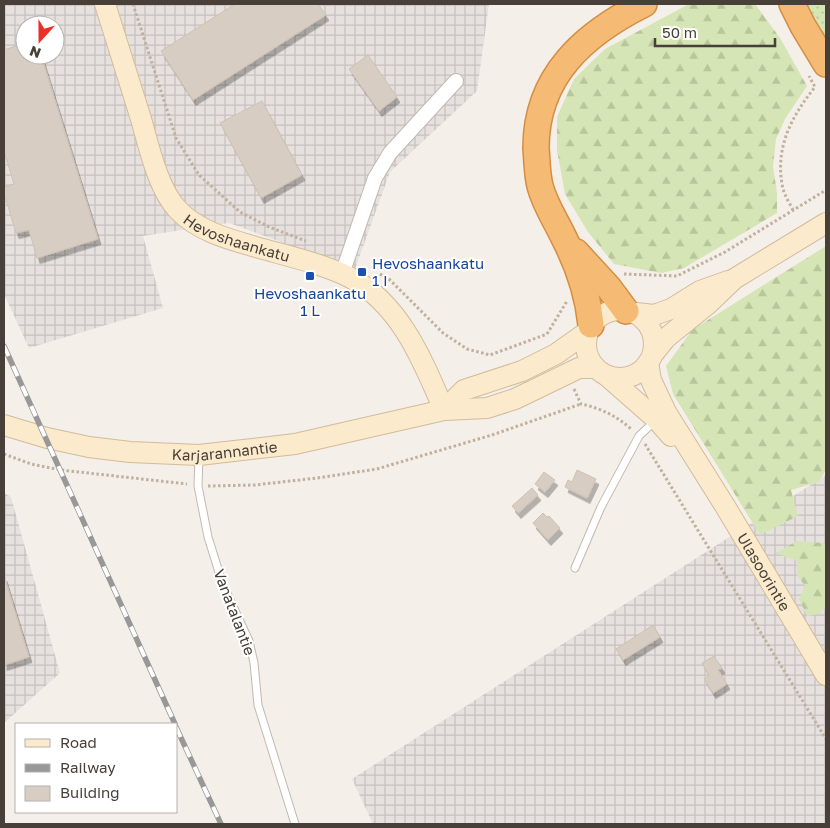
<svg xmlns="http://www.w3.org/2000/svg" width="830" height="828" viewBox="0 0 830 828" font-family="'Golos Text',sans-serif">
<defs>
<pattern id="industrial-grid" width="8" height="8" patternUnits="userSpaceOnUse" patternTransform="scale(1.25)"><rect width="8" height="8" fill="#e6e1de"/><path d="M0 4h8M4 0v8" fill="none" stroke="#c7c2bf"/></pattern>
<pattern id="forest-firs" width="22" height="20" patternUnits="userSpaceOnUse" patternTransform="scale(1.25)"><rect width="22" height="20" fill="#d5e5b5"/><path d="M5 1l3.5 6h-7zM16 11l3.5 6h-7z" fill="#b8c69c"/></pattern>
<pattern id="park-dots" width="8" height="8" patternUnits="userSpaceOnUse" patternTransform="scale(1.25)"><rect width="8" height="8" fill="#d5e5b5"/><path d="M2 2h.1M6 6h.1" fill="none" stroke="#b8c69c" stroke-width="1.8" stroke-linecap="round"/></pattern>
<filter id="shadow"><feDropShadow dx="3" dy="5.5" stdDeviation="0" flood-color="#0004"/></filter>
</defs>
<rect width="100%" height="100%" fill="#f4efe9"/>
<path fill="url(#industrial-grid)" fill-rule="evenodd" d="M4,4H489L477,91L390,172L355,269L229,223L143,236L163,308L29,348L4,294ZM25,25H55V55H25Z
M826,475V824H373L352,779Z
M4,493L11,497L60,673L4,723Z"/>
<path fill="url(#forest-firs)" d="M689,4H755L780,38L807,86L785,119L776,139L773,166L777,193V213L684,268L661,273L614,264L588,232L565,194L557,150V117L574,79L605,49Z
M826,246V470L819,482L791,490L798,516L760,535L673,394L666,366L692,330Z
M797,541L823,543L826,546V606L820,614L807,616L799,599L805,586L797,575V561L776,553Z"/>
<path fill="url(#park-dots)" d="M807,4H826V41Z"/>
<path fill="#d8cdc2" stroke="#cfc1b3" filter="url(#shadow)" d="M235,4H318L326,15L193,100L161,51Z
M25,43V55H41L98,239L37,258L29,230L16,233L4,193V187L14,184L4,151V50Z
M368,55L397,97L379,111L349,69Z
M262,101L302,175L261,198L220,123Z
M577,470L596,479L587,498L565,487L568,480L572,482Z
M544,472L555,480L545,492L535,484Z
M532,488L538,495L518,513L512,506Z
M543,513L547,517L549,516L560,528L548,540L533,523Z
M4,576L29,657L4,665Z
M653,625L660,637L623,660L616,649Z
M714,656L722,668L718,670L727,684L713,693L704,679L709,676L702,663Z"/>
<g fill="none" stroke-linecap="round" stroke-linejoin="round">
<g stroke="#c2b9af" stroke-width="9">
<path id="lane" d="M199,456L198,486L208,537L223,585L249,641L254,663L258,705L295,824
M575,568L601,507L639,436L656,420"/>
</g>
<g stroke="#c2b9af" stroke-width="16">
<path id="street" d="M342,274L375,178L390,153L456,81"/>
</g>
<g stroke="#d1bc9c" stroke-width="22">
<g id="secondary">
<path id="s1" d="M105,4C117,42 129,81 141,119C149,147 158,189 178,210C198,231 228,239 256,247C287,256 320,263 349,277C400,303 423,361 444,410"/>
<circle cx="620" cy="344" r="34"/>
<path d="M636,313L654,315L671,309L700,291L728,281"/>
<path d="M653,354L666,338L708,304L734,279L826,223"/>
<path id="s2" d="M648,363L651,380L666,412L725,506L826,675"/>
<path d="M607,376L656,419L671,436"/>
<path d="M444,410L464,390L522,371L556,354L587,332"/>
<path id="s3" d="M4,425L47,438L89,447L130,452L199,455L295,444L444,410L487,408L515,399L579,368H595"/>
</g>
</g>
<g stroke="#d48e43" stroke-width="28">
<path id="highway" d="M792,4L803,26L826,64
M576,252L609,288L626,311
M591,325C588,294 578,265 564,238C556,221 545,205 540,186C537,174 537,160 536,148C536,76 584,34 644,4"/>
</g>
<path stroke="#c0b09e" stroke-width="3" stroke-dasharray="2.5 2.5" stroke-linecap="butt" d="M133,4L176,138L199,175L240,212L269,227L306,241
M793,210C790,204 785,196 783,189C774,149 791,117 815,87L809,76
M380,274L390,280L443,333L467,349L490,355L547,334L567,301
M624,274L677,276L725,252L826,190
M574,389L581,404C600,408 617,416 631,429
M645,444L826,739
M4,454L31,464L61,470L187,484
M208,486L255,485L317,478L377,469L492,435L581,404"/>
<use href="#lane" stroke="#fff" stroke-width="7"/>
<use href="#street" stroke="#fff" stroke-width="14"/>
<use href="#secondary" stroke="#fbeacc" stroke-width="20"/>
<use href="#highway" stroke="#f5ba73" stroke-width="25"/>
<g stroke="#989898" stroke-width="5.5">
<path id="rail" d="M4,346L175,724
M176,727L221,824"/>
</g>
<use href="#rail" stroke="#fff" stroke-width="4" stroke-dasharray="11" stroke-linecap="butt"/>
</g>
<g fill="#1a4fb4" stroke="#fff" stroke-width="2">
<rect x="357" y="267" width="10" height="10" rx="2.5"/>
<rect x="305" y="271" width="10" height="10" rx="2.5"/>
</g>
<g text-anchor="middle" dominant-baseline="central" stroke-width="4" stroke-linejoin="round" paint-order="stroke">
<g font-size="15" fill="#473f38" stroke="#fff">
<text stroke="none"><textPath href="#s1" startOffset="286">Hevoshaankatu</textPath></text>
<text stroke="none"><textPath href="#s3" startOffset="224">Karjarannantie</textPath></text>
<text stroke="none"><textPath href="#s2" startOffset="240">Ulasoorintie</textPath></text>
<text transform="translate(235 612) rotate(69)">Vanatalantie</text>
</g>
<g font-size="15" fill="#164399" stroke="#fff" text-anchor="start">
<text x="372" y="263">Hevoshaankatu<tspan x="372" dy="17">1 I</tspan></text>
<text x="310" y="293" text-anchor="middle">Hevoshaankatu<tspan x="310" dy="17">1 L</tspan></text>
</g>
</g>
<rect width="830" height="828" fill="none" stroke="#473f38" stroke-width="10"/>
<rect x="15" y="723" width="162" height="90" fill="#ffffff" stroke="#b5b2af"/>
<rect x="25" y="739" width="25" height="8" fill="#fbeacc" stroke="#b5b2af"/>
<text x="60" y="748" font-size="15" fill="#473f38">Road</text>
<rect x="25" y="764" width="25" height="8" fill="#989898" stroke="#b5b2af"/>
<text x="60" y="773" font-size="15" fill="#473f38">Railway</text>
<rect x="25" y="786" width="25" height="15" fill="#d8cdc2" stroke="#b5b2af"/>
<text x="60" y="798" font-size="15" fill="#473f38">Building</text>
<g transform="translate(40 40) rotate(201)"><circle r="24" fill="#ffffff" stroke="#b5b2af"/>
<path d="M0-4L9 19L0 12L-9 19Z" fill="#ed2d27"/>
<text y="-8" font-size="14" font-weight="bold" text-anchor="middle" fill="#473f38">N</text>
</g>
<path d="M655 38v8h120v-8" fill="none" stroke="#473f38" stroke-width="2.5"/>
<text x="662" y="38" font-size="15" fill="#473f38" stroke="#ffffff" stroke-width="4" paint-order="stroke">50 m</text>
</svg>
